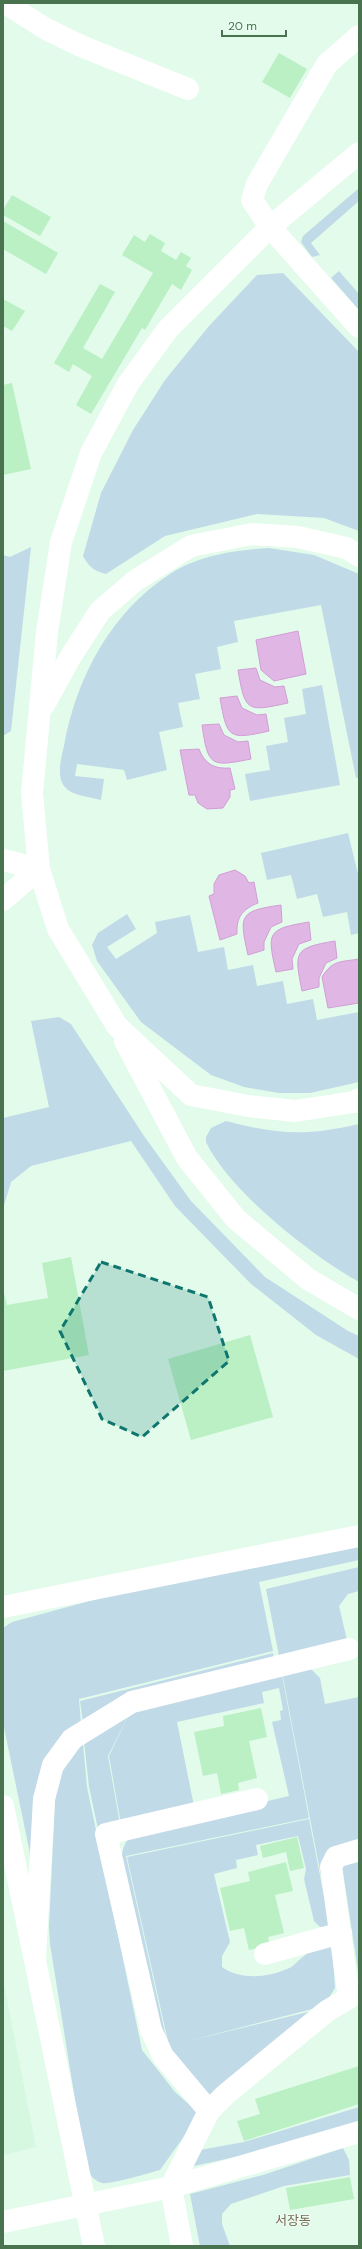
<svg xmlns="http://www.w3.org/2000/svg" width="362" height="2249" viewBox="0 0 362 2249" font-family="'DM Sans','Noto Sans KR',sans-serif">
<rect width="100%" height="100%" fill="#e2fbeb"/>
<path fill="#d6f8e1" d="M3,1979L36,2147L3,2155Z"/>
<path fill="#c1dae8" d="M359,188V201L311,243L320,255L312,257L301,242L303,236Z
M339,271L359,294V310L331,278Z
M283,273L359,352V531L324,518L257,514L165,536L106,574C94,571 89,567 83,556L101,493L133,430L165,380L209,326L257,275Z
M31,547L11,731L3,736V555L10,557Z
M269,548L314,555L359,574V778H356L321,605L234,621L238,642L217,647L221,669L195,674L200,699L178,703L183,727L159,732L167,770L127,780L124,770L77,764L75,776L104,779L101,800C91,797 72,796 65,787C56,777 61,758 64,746C76,678 111,612 170,574C199,555 235,550 269,548Z
M322,685L340,785L250,801L245,774L270,770L266,746L288,742L284,718L306,714L302,689Z
M348,833L359,878V933L351,935L347,912L323,917L317,894L297,899L291,875L267,880L261,853Z
M127,914L136,929L107,947L116,959L157,933L155,922L190,915L198,952L224,947L228,970L253,965L257,986L283,981L287,1004L313,999L317,1020L359,1012V1082L310,1093H279L244,1087L211,1075L141,1022L97,961L92,945L98,933Z
M59,1017L71,1024L144,1136L191,1201L265,1277L348,1331L359,1336V1359L316,1335L251,1284L175,1206L131,1141L31,1166L11,1182L3,1209V1118L49,1107L31,1021Z
M226,1121C279,1135 306,1136 359,1124V1282C312,1256 229,1191 206,1142V1137L211,1128Z
M359,1545V1560L259,1582L273,1651L79,1699L81,1724L71,1731L31,1858L3,1723V1628L12,1622L112,1595Z
M359,1567V1591L348,1594L339,1606L347,1640L279,1656L266,1589Z
M273,1653L274,1659L83,1723L80,1701Z
M310,1668L320,1678L325,1704L359,1697V1844L340,1847L328,1913L282,1672Z
M277,1671V1675L191,1697L282,1675L309,1818L126,1856L168,2046L324,2008L207,2097L167,2047L160,2035L121,1866C122,1851 123,1840 137,1832L289,1796L272,1722L281,1720L280,1711L283,1710L279,1688L262,1692L264,1703L177,1722L194,1806L121,1824L109,1756L130,1712L108,1756L120,1824L98,1829L89,1787L84,1741L99,1728L133,1706Z
M83,1743L87,1787L142,2050L175,2092L200,2114L160,2170C149,2173 109,2185 102,2183C92,2180 88,2172 85,2162L50,1944L49,1927L56,1780Z
M309,1819L330,1927H320L314,1921L304,1879L306,1869L298,1836L256,1845L258,1855L236,1860L237,1868L214,1874L230,1942L222,1956V1967C240,1980 266,1978 287,1969C294,1967 298,1960 304,1956C312,1949 322,1947 332,1943L335,1988L324,2006L169,2046L127,1857Z
M359,1862V1977L342,1866Z
M359,2107V2121C306,2142 250,2154 194,2166V2160L200,2150L244,2142Z
M343,2148L349,2160L350,2175L284,2186L231,2204L222,2214V2224L230,2246H200L190,2194L263,2175Z"/>
<path fill="#e0b7e4" stroke="#d19ed5" d="M298,631L306,674L274,681L261,670L256,640Z
M256,668L260,680L275,687L284,686L288,703C247,712 245,712 238,670Z
M237,696L242,708L257,715L266,714L269,731C229,740 227,739 220,698Z
M219,724L224,735L238,742L248,741L251,759C211,767 208,767 202,725Z
M199,749C205,764 214,769 230,768L235,789L230,790V797L223,808L207,809L198,803L195,795H189L180,750Z
M235,870L245,876L249,883L254,882L258,903C243,909 236,917 237,934L220,940L209,896L214,894V884L219,875Z
M281,905L282,922L271,927L264,942V950L248,955C239,915 239,911 281,905Z
M309,922L311,940L299,944L292,959L293,969L276,972C267,932 267,929 309,922Z
M335,941L337,958L326,963L319,978V987L302,991C294,951 294,948 335,941Z
M359,959V1003L328,1008L322,977C332,960 341,962 359,959Z"/>
<path fill="#baf0c3" d="M279,53L307,69L290,98L262,82Z
M12,195L51,217L40,236L3,215V210Z
M3,221L58,253L46,274L3,249Z
M150,234L165,243L161,251L176,260L181,252L191,258L186,266L192,270L181,290L172,284L145,330L142,328L91,414L76,405L92,376L73,364L69,372L54,363L100,284L115,292L83,348L102,359L153,273L122,255L134,235L145,242Z
M3,299L25,311L12,331L3,326Z
M12,383L31,469L3,475V385Z
M71,1257L89,1355L3,1371V1289L7,1305L48,1298L42,1263Z
M250,1335L273,1417L191,1440L168,1359Z
M261,1708L267,1737L249,1741L257,1778L238,1783L239,1790L221,1794L217,1773L203,1776L194,1732L224,1726L223,1716Z
M297,1837L304,1868L290,1871L286,1852L263,1858L260,1846Z
M286,1862L293,1891L275,1895L284,1933L268,1937L270,1945L249,1950L244,1928L230,1931L220,1888L250,1881L248,1872Z
M359,2066V2104L244,2141L237,2121L260,2114L255,2099Z
M350,2177L354,2199L290,2210L286,2188Z"/>
<g fill="none" stroke-linecap="round" stroke-linejoin="round">
<path stroke="#fff" stroke-width="22" d="M5,3L46,29L81,46L188,89
M359,36L327,64L257,184L252,200L270,227L359,327
M359,153L270,227L168,329L128,384L91,453L61,542L47,632L32,793L39,869L58,929L117,1026L191,1095L248,1106L295,1111L354,1102L359,1099
M44,705L71,656L100,611L136,580L191,546L252,534L298,537L346,548L359,556
M3,860L39,869
M3,900L39,869
M125,1041L187,1158L236,1219L308,1279L359,1309
M3,1607L359,1536
M3,1806L94,2246
M265,1954L341,1933
M35,1958L44,1799L53,1765L72,1739L132,1702L349,1649
M209,2111L163,2056L151,2030L106,1834L257,1799
M3,2222L171,2187L359,2132
M182,2246L171,2187L209,2111L225,2095L327,2011L349,1998L331,1867L336,1857L359,1850"/>
</g>
<path fill="#0f766e" fill-opacity="0.2" stroke="#0f766e" stroke-width="3" stroke-dasharray="8 5" stroke-linejoin="round" d="M101,1262L208,1297L229,1361L142,1437L102,1419L60,1331Z"/>
<g text-anchor="middle" dominant-baseline="central" stroke-width="3" stroke-linejoin="round" paint-order="stroke">
<g font-size="13" fill="#816958" stroke="#e8fef0">
<text x="293" y="2220">서장동</text>
</g>
</g>
<rect width="362" height="2249" fill="none" stroke="#49724e" stroke-width="8"/>
<path d="M222 30v6h64v-6" fill="none" stroke="#49724e" stroke-width="2"/>
<text x="228" y="30" font-size="12" fill="#49724e" stroke="#e8fef0" stroke-width="3" paint-order="stroke">20 m</text>
</svg>
